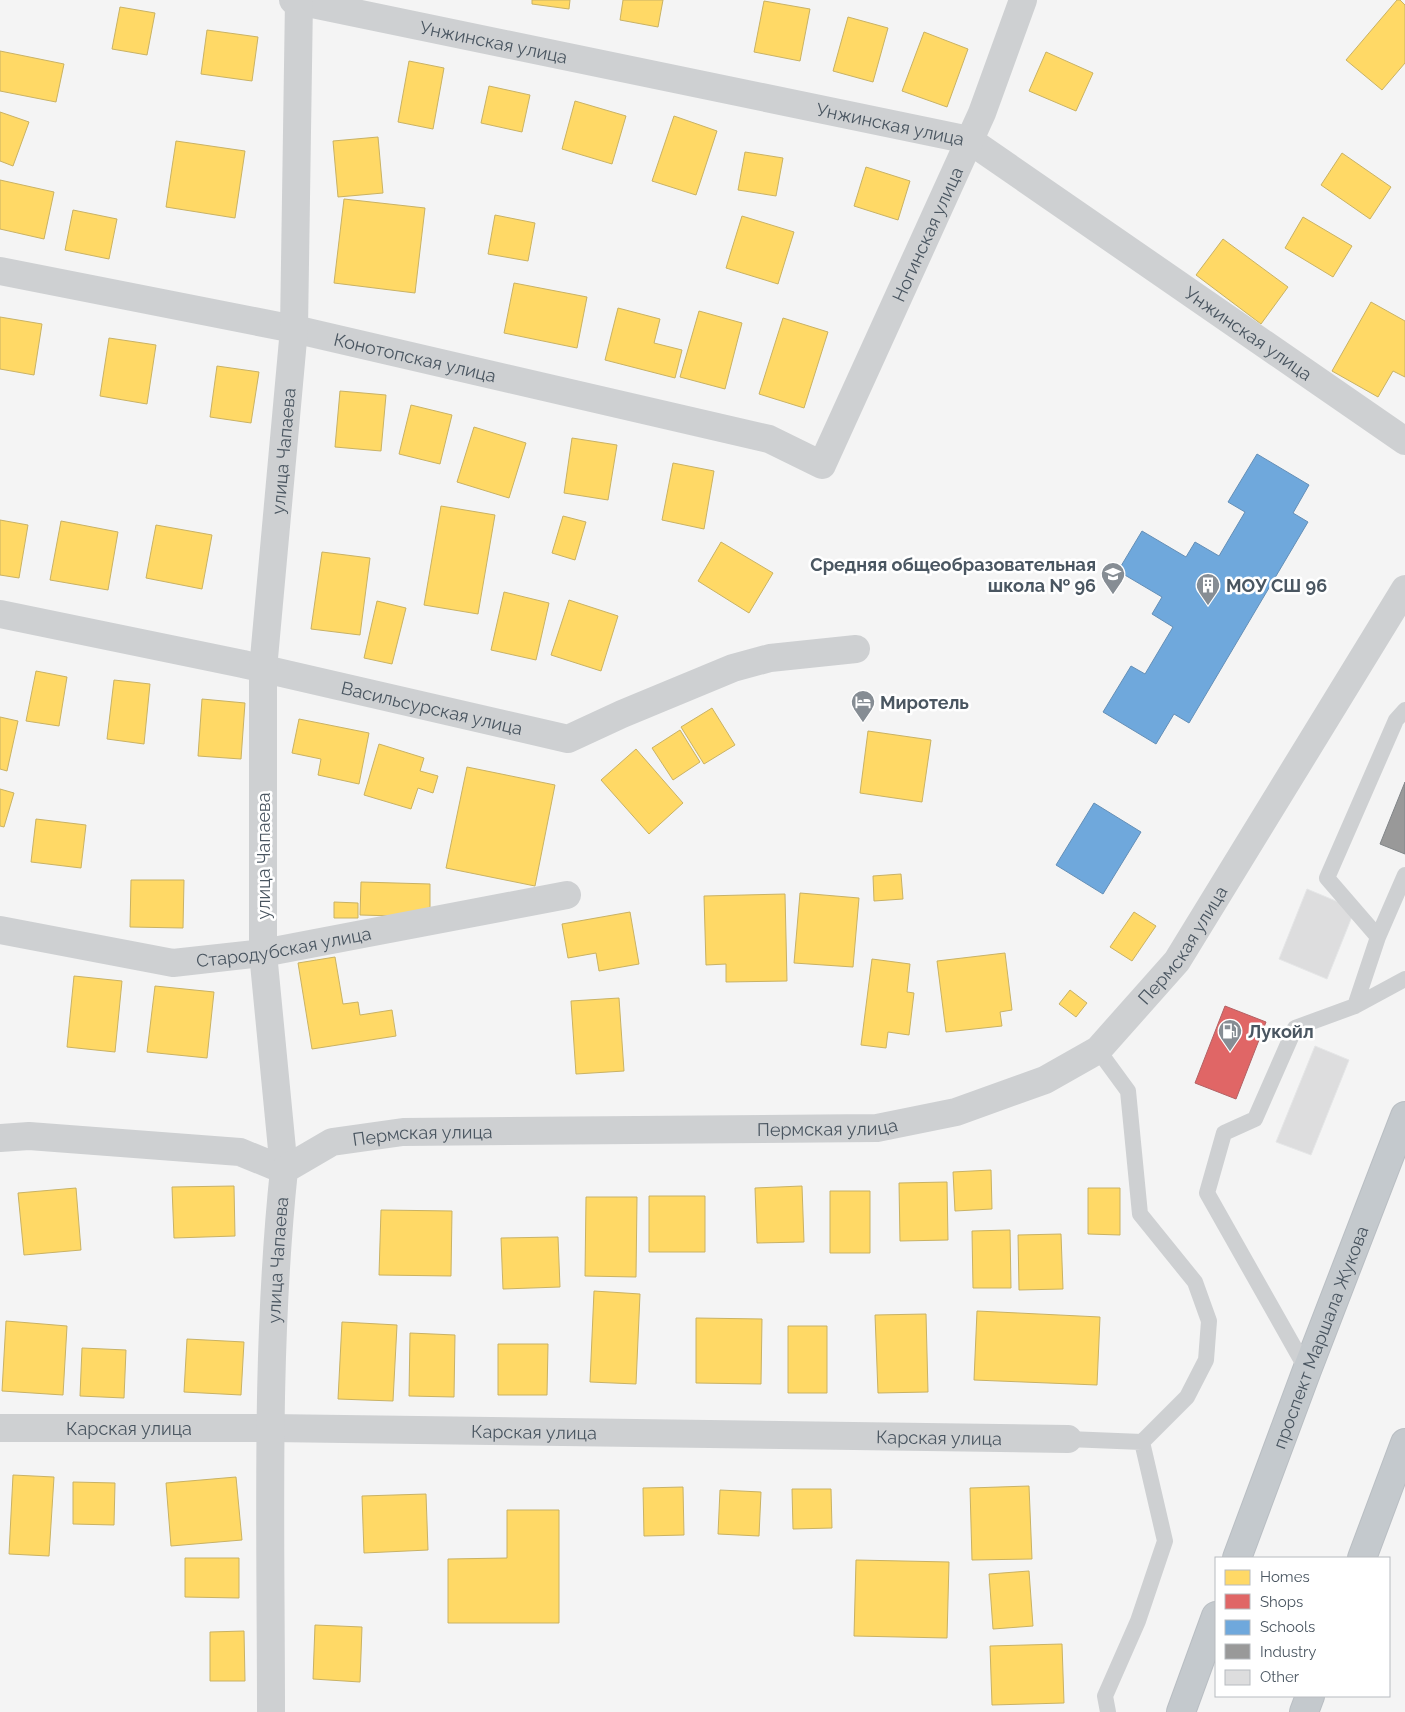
<svg xmlns="http://www.w3.org/2000/svg" width="1405" height="1712" viewBox="0 0 1405 1712" font-family="Raleway,sans-serif">
<rect width="100%" height="100%" fill="#f4f4f4"/>
<path fill="#ffd966" stroke="#c9b264" d="M532,0H570L569,9L532,4Z
M623,0H663L658,27L620,20Z
M1397,0H1400L1405,5V63L1382,90L1346,60Z
M764,1L810,9L800,61L754,52Z
M120,7L155,13L147,55L112,49Z
M848,17L888,28L873,82L833,71Z
M207,30L258,37L252,81L201,74Z
M924,32L968,49L947,107L902,91Z
M0,51L64,64L56,102L0,91Z
M1046,52L1093,73L1076,111L1029,91Z
M409,61L444,68L433,129L398,122Z
M489,86L530,95L522,132L481,123Z
M575,101L626,116L612,164L562,149Z
M0,112L29,122L13,166L0,161Z
M674,116L717,131L696,195L652,181Z
M378,137L383,193L338,197L333,141Z
M176,141L245,151L235,218L166,207Z
M745,152L783,158L776,196L738,190Z
M1342,153L1391,187L1370,219L1321,185Z
M866,167L910,181L898,220L854,206Z
M0,180L54,192L44,239L0,229Z
M344,199L425,208L415,293L334,283Z
M73,210L117,219L109,259L65,250Z
M495,215L535,223L528,261L488,254Z
M742,216L794,232L778,284L726,268Z
M1303,217L1352,246L1333,277L1285,248Z
M1223,239L1288,287L1261,324L1196,275Z
M514,283L587,297L577,348L504,333Z
M1371,302L1405,321V377L1393,371L1378,397L1332,371Z
M618,308L660,319L654,343L682,350L675,378L605,360Z
M699,311L742,323L725,389L680,377Z
M0,317L42,324L34,375L0,369Z
M783,318L828,332L804,408L759,394Z
M109,338L156,345L147,404L100,396Z
M217,366L259,372L251,423L210,417Z
M340,391L386,395L381,451L335,447Z
M411,405L452,415L440,464L399,454Z
M474,427L526,443L509,498L457,482Z
M572,438L617,445L608,500L564,493Z
M673,463L714,471L704,529L662,520Z
M441,506L495,515L478,614L424,605Z
M563,516L586,522L575,560L552,553Z
M0,520L28,525L19,578L0,575Z
M61,521L118,532L108,590L50,580Z
M156,525L212,535L202,589L146,578Z
M721,542L773,573L749,613L698,581Z
M322,552L370,558L360,635L311,629Z
M504,592L549,603L536,660L491,650Z
M569,600L618,616L601,671L551,655Z
M377,601L406,608L392,664L364,658Z
M36,671L67,677L59,726L26,721Z
M114,680L150,684L144,744L107,739Z
M202,699L245,703L241,759L198,756Z
M712,708L735,745L704,764L681,727Z
M0,717L18,721L7,771L0,769Z
M299,719L369,733L359,784L318,775L321,759L292,753Z
M680,730L700,762L673,780L652,748Z
M868,731L931,740L922,802L860,793Z
M379,744L424,758L420,771L438,776L433,793L418,788L411,809L364,795Z
M636,749L683,803L649,834L601,780Z
M467,767L555,785L535,886L446,868Z
M0,789L14,793L4,827L0,826Z
M36,819L86,825L81,868L31,862Z
M901,874L903,899L874,901L873,876Z
M131,880H184L183,928L130,927Z
M361,882L430,884V917L360,915Z
M800,893L859,898L853,967L794,963Z
M785,894L787,981L726,982V964L706,965L704,896Z
M334,902L358,903V918H334Z
M630,912L639,964L599,971L596,953L568,958L562,924Z
M1134,912L1156,926L1132,961L1110,947Z
M1005,953L1012,1010L1000,1012L1002,1026L946,1032L937,961Z
M335,957L343,1004L358,1002L360,1015L392,1010L396,1036L312,1049L298,963Z
M872,959L910,964L907,992L914,993L909,1035L888,1032L886,1048L861,1045Z
M74,976L122,981L115,1052L67,1047Z
M155,986L214,992L207,1058L147,1052Z
M1070,990L1087,1003L1076,1017L1059,1004Z
M619,998L624,1071L576,1074L571,1001Z
M991,1170L992,1209L955,1211L953,1172Z
M947,1182L948,1240L900,1241L899,1183Z
M234,1186L235,1236L174,1238L172,1187Z
M802,1186L804,1242L757,1243L755,1188Z
M76,1188L81,1250L24,1255L18,1193Z
M1088,1188H1120V1235L1088,1234Z
M830,1191H870V1253H830Z
M649,1196H705V1252H649Z
M586,1197H637L636,1277L585,1276Z
M381,1210L452,1211L451,1276L379,1275Z
M1010,1230L1011,1288H973L972,1231Z
M1061,1234L1063,1289L1019,1290L1018,1235Z
M558,1237L560,1287L503,1289L501,1238Z
M594,1291L640,1294L636,1384L590,1382Z
M977,1311L1100,1317L1097,1385L974,1380Z
M926,1314L928,1392L878,1393L875,1315Z
M696,1318L762,1319L761,1384L696,1383Z
M6,1321L67,1326L63,1395L2,1391Z
M342,1322L397,1325L393,1401L338,1399Z
M788,1326H827V1393H788Z
M410,1333L455,1335L454,1397L409,1396Z
M187,1339L244,1342L241,1395L184,1392Z
M498,1344H548L547,1395H498Z
M82,1348L126,1350L124,1398L80,1396Z
M13,1475L54,1477L49,1556L9,1554Z
M236,1477L242,1540L171,1546L166,1483Z
M73,1482L115,1483L114,1525L73,1524Z
M1029,1486L1032,1559L972,1560L970,1488Z
M683,1487L684,1535L644,1536L643,1488Z
M792,1489H831L832,1528L793,1529Z
M720,1490L761,1492L759,1536L718,1534Z
M426,1494L428,1550L364,1553L362,1496Z
M507,1510H559V1623H448V1559L507,1558Z
M185,1558H239V1598L185,1597Z
M856,1560L949,1562L947,1638L854,1636Z
M1029,1571L1033,1626L993,1629L989,1574Z
M315,1625L362,1627L360,1682L313,1679Z
M244,1631L245,1681H210V1632Z
M1062,1644L1064,1703L992,1705L990,1646Z"/>
<path fill="#e06666" stroke="#b36164" d="M1225,1006L1266,1022L1236,1099L1195,1083Z"/>
<path fill="#6fa8dc" stroke="#648fb7" d="M1257,454L1309,485L1293,513L1308,522L1189,723L1174,714L1156,744L1103,712L1131,666L1145,674L1173,627L1152,614L1162,597L1118,571L1142,531L1186,557L1195,542L1219,556L1245,512L1228,502Z
M1094,803L1141,832L1103,894L1056,865Z"/>
<path fill="#999" stroke="#818588" d="M1405,782V854L1380,844Z"/>
<path fill="#ddddde" stroke="#e5e6e7" d="M1307,889L1355,909L1327,979L1279,959Z
M1315,1046L1349,1060L1311,1155L1276,1142Z"/>
<g fill="none" stroke-linecap="round" stroke-linejoin="round">
<g stroke="#b9bec3" stroke-width="30">
<g id="trunk">
<path id="s8" d="M1237,1558L1307,1370L1405,1116"/>
<path d="M1362,1558L1405,1443"/>
<path d="M1181,1712L1216,1616"/>
<path d="M1304,1712L1310,1696"/>
</g>
</g>
<path stroke="#ced0d2" stroke-width="16" d="M1378,937L1327,878L1396,720L1405,710
M1355,1006L1378,937L1405,875
M1098,1050L1128,1091L1140,1214L1195,1282L1209,1321L1206,1360L1187,1397L1142,1442
M1307,1370L1207,1193L1224,1133L1255,1119L1295,1028L1355,1006L1405,979
M1068,1439L1142,1442L1165,1541L1138,1621L1105,1696L1108,1712"/>
<g stroke="#ced0d2" stroke-width="28">
<path id="s1" d="M293,0L969,140L1405,441"/>
<path id="s2" d="M0,271L294,329L769,439L822,465L982,113L1023,0"/>
<path id="s3" d="M0,614L243,664L568,739L622,714L733,668L770,658L856,649"/>
<path id="s4" d="M0,930L173,963L263,953L567,895"/>
<path id="s5" d="M0,1138L29,1136L240,1152L284,1170L263,953V669L294,329L299,0"/>
<path id="s6" d="M0,1428H271L1068,1439"/>
</g>
<path stroke="#ced0d2" stroke-width="28" id="s7" d="M271,1712C271,1532 265,1350 284,1170L332,1142L403,1132L877,1128L956,1112L1045,1080L1098,1050L1177,961L1405,589"/>
<use href="#trunk" stroke="#c4c9cd" stroke-width="28"/>
</g>
<defs>
<g id="school-pin" transform="scale(1.25)"><path d="M0 17L-7.5 6A9.5 9.5 0 1 1 7.5 6Z" fill="#868d94" stroke="#fff"/><path d="M0-5L7-2L0 1L-7-2ZM-4 1L0 2.5L4 1V4Q0 6-4 4Z" fill="#fff"/></g>
<g id="building-pin" transform="scale(1.25)"><path d="M0 17L-7.5 6A9.5 9.5 0 1 1 7.5 6Z" fill="#868d94" stroke="#fff"/><path d="M-4-6H4V6H1V3H-1V6H-4ZM-2.5-4.3h1.7v1.8h-1.7ZM.8-4.3h1.7v1.8H.8ZM-2.5-1h1.7V.8h-1.7ZM.8-1h1.7V.8H.8Z" fill="#fff"/></g>
<g id="hotel-pin" transform="scale(1.25)"><path d="M0 17L-7.5 6A9.5 9.5 0 1 1 7.5 6Z" fill="#868d94" stroke="#fff"/><path d="M-6-4.5h1.5V1H6V5H4.5V3h-9V5H-6ZM-4 0a1.8 1.8 0 1 1 3.6 0ZM.5 0V-2.5h3Q6-2.5 6 0Z" fill="#fff"/></g>
<g id="fuel-pin" transform="scale(1.25)"><path d="M0 17L-7.5 6A9.5 9.5 0 1 1 7.5 6Z" fill="#868d94" stroke="#fff"/><path d="M-5.5-6h7V0h2V4h1.3V-2.5L3-4.5l.8-.8L6-3V5H2.5V1h-1V6h-7ZM-4.2-4.7v3.2H.2V-4.7Z" fill="#fff"/></g>
</defs>
<g fill-rule="evenodd">
<use href="#school-pin" x="1113" y="574"/>
<use href="#building-pin" x="1208" y="585"/>
<use href="#hotel-pin" x="863" y="702"/>
<use href="#fuel-pin" x="1230" y="1031"/>
</g>
<g text-anchor="middle" dominant-baseline="central" stroke-width="5" stroke-linejoin="round" paint-order="stroke">
<g font-size="18" fill="#4a5661" stroke="#fff">
<text stroke="none"><textPath href="#s1" startOffset="205">Унжинская улица</textPath></text>
<text stroke="none"><textPath href="#s1" startOffset="610">Унжинская улица</textPath></text>
<text stroke="none"><textPath href="#s2" startOffset="1100">Ногинская улица</textPath></text>
<text stroke="none"><textPath href="#s1" startOffset="1030">Унжинская улица</textPath></text>
<text stroke="none"><textPath href="#s2" startOffset="424">Конотопская улица</textPath></text>
<text stroke="none"><textPath href="#s5" startOffset="1009">улица Чапаева</textPath></text>
<text stroke="none"><textPath href="#s3" startOffset="442">Васильсурская улица</textPath></text>
<text transform="translate(263 856) rotate(-90)">улица Чапаева</text>
<text stroke="none"><textPath href="#s7" startOffset="1515">Пермская улица</textPath></text>
<text stroke="none"><textPath href="#s4" startOffset="288">Стародубская улица</textPath></text>
<text stroke="none"><textPath href="#s7" startOffset="1094">Пермская улица</textPath></text>
<text stroke="none"><textPath href="#s7" startOffset="689">Пермская улица</textPath></text>
<text stroke="none"><textPath href="#s7" startOffset="452">улица Чапаева</textPath></text>
<text stroke="none"><textPath href="#s8" startOffset="236">проспект Маршала Жукова</textPath></text>
<text stroke="none"><textPath href="#s6" startOffset="129">Карская улица</textPath></text>
<text stroke="none"><textPath href="#s6" startOffset="534">Карская улица</textPath></text>
<text stroke="none"><textPath href="#s6" startOffset="939">Карская улица</textPath></text>
</g>
<g font-size="18" font-weight="bold" fill="#4a5661" stroke="#fff" text-anchor="start">
<text x="1096" y="564" text-anchor="end">Средняя общеобразовательная<tspan x="1096" dy="21">школа № 96</tspan></text>
<text x="1226" y="585">МОУ СШ 96</text>
<text x="880" y="702">Миротель</text>
<text x="1248" y="1031">Лукойл</text>
</g>
</g>
<rect x="1215" y="1557" width="175" height="140" fill="#ffffff" stroke="#b7bbc0"/>
<rect x="1225" y="1570" width="25" height="15" fill="#ffd966" stroke="#b7bbc0"/>
<text x="1260" y="1582" font-size="15" fill="#4a5661">Homes</text>
<rect x="1225" y="1594" width="25" height="15" fill="#e06666" stroke="#b7bbc0"/>
<text x="1260" y="1607" font-size="15" fill="#4a5661">Shops</text>
<rect x="1225" y="1620" width="25" height="15" fill="#6fa8dc" stroke="#b7bbc0"/>
<text x="1260" y="1632" font-size="15" fill="#4a5661">Schools</text>
<rect x="1225" y="1644" width="25" height="15" fill="#999999" stroke="#b7bbc0"/>
<text x="1260" y="1657" font-size="15" fill="#4a5661">Industry</text>
<rect x="1225" y="1670" width="25" height="15" fill="#ddddde" stroke="#b7bbc0"/>
<text x="1260" y="1682" font-size="15" fill="#4a5661">Other</text>
</svg>
